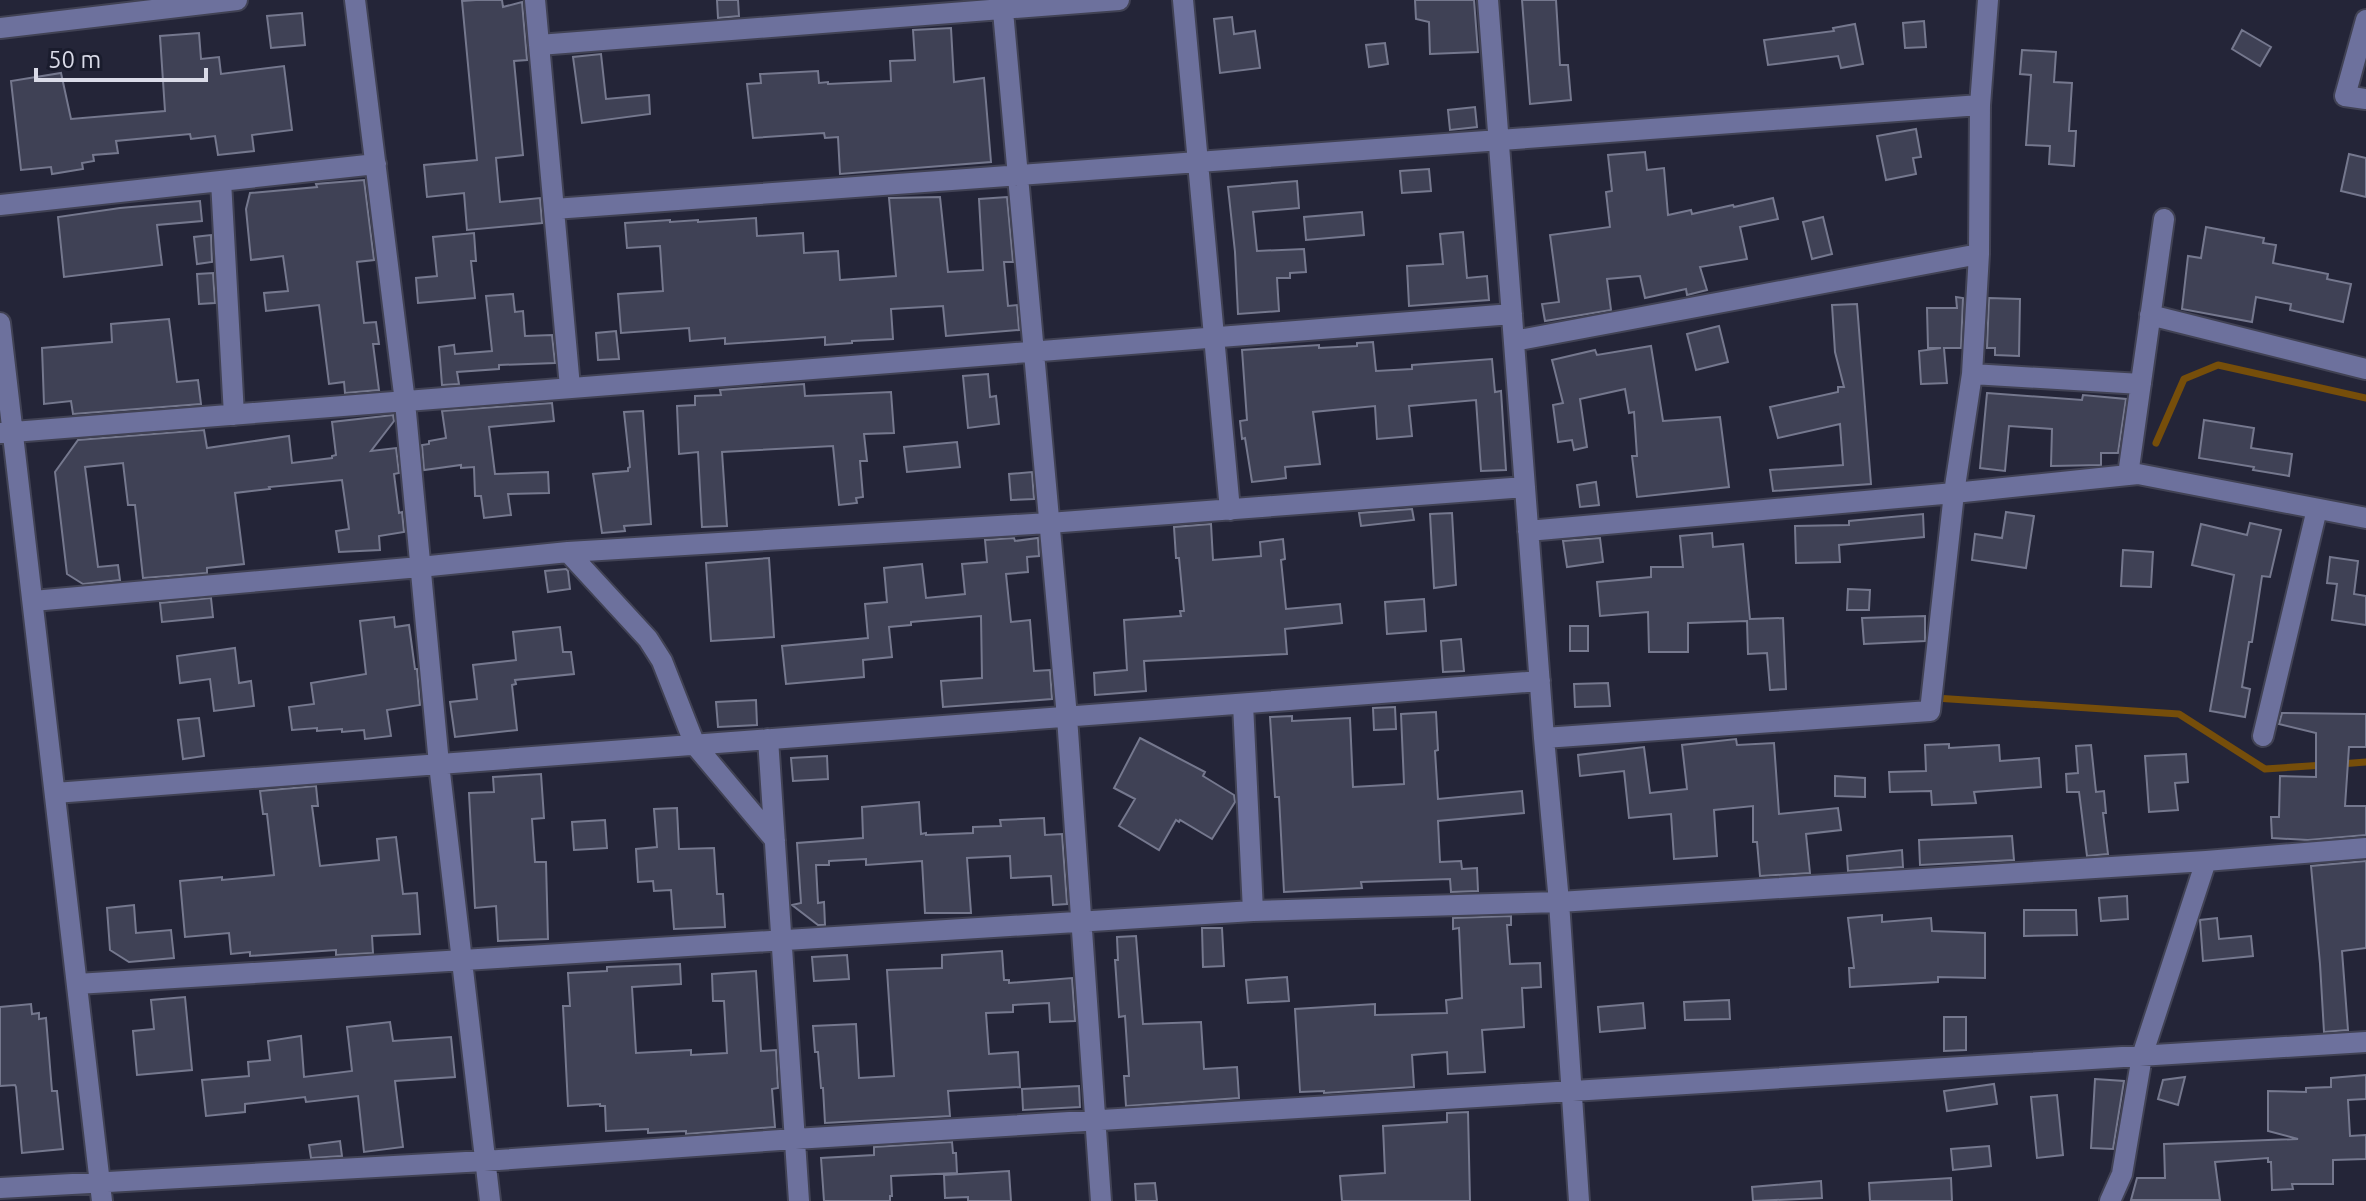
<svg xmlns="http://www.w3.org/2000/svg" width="2366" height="1201" viewBox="0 0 2366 1201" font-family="Ubuntu,sans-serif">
<rect width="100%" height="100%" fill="#242538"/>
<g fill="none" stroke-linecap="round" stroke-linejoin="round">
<path stroke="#764e0a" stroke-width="7" d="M2156,443L2184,379L2218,365L2366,398
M1935,698L2179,714L2265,769L2324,765
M2340,764L2366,762"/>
</g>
<path fill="#3f4155" stroke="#75788e" stroke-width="2" d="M476,0H502L503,7L522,2L527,60L514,61L523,155L496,158L500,202L540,198L542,223L467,230L464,193L427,197L424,165L477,160L462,1Z
M717,0H738L739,16L718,18Z
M1415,0H1474L1478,52L1430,54L1429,22L1416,19Z
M1522,0H1556L1560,65H1568L1571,100L1530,104Z
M302,13L305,45L271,48L267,16Z
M1232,17L1234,34L1255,31L1260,68L1220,73L1214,19Z
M1924,21L1926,47L1905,48L1903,23Z
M1855,24L1863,64L1841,68L1838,56L1768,65L1764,40L1834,31L1833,28Z
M951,28L954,82L984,78L991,162L840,174L838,137L825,138L824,133L753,138L747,84L761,83L760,74L818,71L819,83L828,82V84L891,81L890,61L915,60L913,30Z
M2242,30L2271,47L2260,66L2232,49Z
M199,33L201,59L219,57L221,74L284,66L292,130L252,135L254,151L218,155L215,136L191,139L190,134L116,141L118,153L93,155L94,161L82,163L83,169L52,174L51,167L21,170L11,81L61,73L71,119L165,111L160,36Z
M1385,43L1388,64L1369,67L1366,45Z
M2022,50L2056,52L2054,82L2072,83L2069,131H2076L2074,166L2049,164L2050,146L2026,145L2031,75L2020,74Z
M601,54L606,99L649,95L650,114L582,123L573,57Z
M1475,107L1477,127L1450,130L1448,110Z
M1916,129L1921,157L1913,158L1916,174L1886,180L1877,136Z
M1645,152L1647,170L1664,168L1668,215L1691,210L1692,214L1733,205L1734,207L1773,198L1778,219L1740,227L1747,259L1700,267L1707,290L1687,295L1686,289L1645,298L1640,276L1607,279L1611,310L1545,321L1542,304L1559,302L1550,235L1610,227L1606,192L1612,191L1608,155Z
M2349,154L2366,158V197L2341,191Z
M1429,169L1431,191L1402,193L1400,171Z
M364,180L374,260L357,262L364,323L376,322L379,344H373L379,390L345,393L344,382L329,384L319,305L266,311L264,293L288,291L283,256L251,260L246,209L250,193L317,187L316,184Z
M1297,181L1299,208L1253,212L1257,251L1304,249L1306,272L1290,273V278H1277L1279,311L1238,314L1235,252L1228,187Z
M940,197L948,272L983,270L979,199L1007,197L1013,262H1004L1008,306L1017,305L1019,330L946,336L943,306L891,309L893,339L852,341V343L825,345V337L725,344V338L690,341L689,328L621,333L618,294L663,291L660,246L627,248L625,223L670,220V222L698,220V222L756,218L757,236L803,233L804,253L838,251L840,280L896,276L889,198Z
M200,201L202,221L157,225L162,265L64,277L58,217L120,208Z
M1362,212L1364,235L1306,240L1304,217Z
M1823,217L1832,254L1812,259L1803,222Z
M2206,227L2264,238L2263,243L2276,245L2273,263L2328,274L2327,279L2351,284L2343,322L2290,310L2291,304L2256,297L2252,322L2182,309L2188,256L2201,258Z
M1463,232L1467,278L1487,276L1489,300L1409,306L1407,266L1443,264L1440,234Z
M474,233L476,261H471L475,298L418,303L416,278L437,276L433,237Z
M211,235L212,262L197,264L194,237Z
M213,273L215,303L199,304L197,274Z
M513,294L515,312L523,311L525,336L552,335L555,363L499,365V369L457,372L459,384L442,385L439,347L454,345L455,354L492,351L486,296Z
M1956,297L1963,298L1961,348H1944L1947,383L1921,384L1919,351L1941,348H1928L1927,308H1957Z
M1989,298L2020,299L2019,356L1995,355V348H1987Z
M1857,304L1871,484L1773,491L1770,470L1843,465L1840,424L1778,438L1770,407L1838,392V387H1844L1835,352L1832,305Z
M169,319L177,382L198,380L201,404L73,414L71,401L44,404L42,348L112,342L111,324Z
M1719,326L1728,362L1696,370L1687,334Z
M616,331L619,359L598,360L596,333Z
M1373,342L1376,371L1412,369V365L1492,359L1495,392L1501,391L1506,470L1481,471L1476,400L1409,406L1412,436L1377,439L1375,406L1313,412L1320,464L1285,467L1286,478L1252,482L1245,438L1242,439L1240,421L1247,420L1242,350L1319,345V348L1357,346V343Z
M1651,346L1663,421L1720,417L1729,487L1637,497L1632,456H1637L1634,412L1629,413L1625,389L1580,399L1587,447L1574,450L1572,440L1558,442L1553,405L1563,403L1552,360L1595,350L1597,355Z
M988,374L990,397L996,396L999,424L968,428L963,376Z
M804,384L805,396L891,392L894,433L864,434L867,461H860L863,497L856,498L857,503L839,505L833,446L722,452L727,526L702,527L698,452L679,454L677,406L695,405V396L721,395L720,390Z
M1987,393L2082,400L2083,395L2126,399L2118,453H2101V465L2051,466L2052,429L2009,426L2005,471L1980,468Z
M552,403L554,421L489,427L495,474L548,472L549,493L508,494L511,515L484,518L481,496H475L474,467L461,468V465L424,470L422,445L429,444V441L446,438L442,411Z
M643,411L651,524L624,526L625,531L602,533L593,474L628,471V468L630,467L624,412Z
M393,415L394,421L371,451L396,448L399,473L394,474L399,513L402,512L404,532L379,536L380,550L339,552L336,531L349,529L342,480L269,487L270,489L235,493L244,564L207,568V573L143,578L135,505H128L123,463L85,467L98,567L118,565L120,580L83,584L67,574L55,472L78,440L204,430L207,448L289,436L292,463L332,458V456L336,455L332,422Z
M2204,420L2254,428L2251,448L2292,454L2289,476L2253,470L2254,467L2199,458Z
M957,442L960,467L907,472L904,447Z
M1032,472L1034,499L1011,500L1009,474Z
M1596,482L1599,505L1580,507L1577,485Z
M1412,509L1414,520L1361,526L1359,513Z
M2006,512L2034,516L2026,568L1972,560L1975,534L2002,538Z
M1452,513L1456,585L1434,588L1430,514Z
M1923,514L1924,537L1839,545L1840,562L1796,563L1795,526L1849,525V521Z
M2250,523L2281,530L2270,577L2262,576L2252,642H2249L2242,687L2250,689L2245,717L2210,711L2234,575L2192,565L2201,524L2247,535Z
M1211,524L1213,560L1261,556L1260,542L1283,539L1285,559L1281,560L1286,609L1340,604L1342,623L1285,629L1287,654L1144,661L1146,691L1095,695L1094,673L1127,670L1124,620L1181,616L1180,611H1184L1179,558H1176L1174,527Z
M1712,533L1713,547L1743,544L1750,619L1783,618L1786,689L1770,690L1767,653L1748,654L1747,621L1688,623V652H1649L1648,612L1600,616L1597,582L1651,577V567H1683L1680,536Z
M1014,538L1015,541L1038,538L1039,556L1027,557L1028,572L1006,574L1011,622L1030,620L1034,671L1050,670L1052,699L943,707L941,681L982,678L981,616L911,622V625L889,627L892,657L863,660L864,677L786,684L782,646L868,638L865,604L887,602L884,568L922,564L926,598L965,594L962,564L987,562L985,540Z
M1600,538L1603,562L1567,567L1563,541Z
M2123,550L2153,552L2151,587L2121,586Z
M2330,557L2358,561L2354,594L2366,596V625L2332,620L2337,584L2327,583Z
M769,558L774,637L711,641L706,563Z
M566,569L568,571L570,589L548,592L545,571Z
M1848,589L1870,590L1869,610H1847Z
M211,598L213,617L162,622L160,603Z
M1424,599L1426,631L1387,634L1385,602Z
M1925,616V641L1864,644L1862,618Z
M394,617L395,627L409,625L415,669H417L420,705L387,710L391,736L365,739L364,730L342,732V729L317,731V728L292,730L289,707L314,704L311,683L366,674L360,621Z
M1570,626H1588V651H1570Z
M560,627L563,652H571L574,674L515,680L516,684L512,685L517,730L455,737L450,702L477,699L473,665L516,660L513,632Z
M1461,639L1464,671L1443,672L1441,641Z
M235,648L239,683L251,681L254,706L214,711L210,679L180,683L177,656Z
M1608,683L1610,706L1575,707L1574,684Z
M756,700L757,725L718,727L716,702Z
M1395,707L1396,729L1374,730L1373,708Z
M1436,712L1438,750L1435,751L1438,799L1522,791L1524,813L1438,821L1440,862L1461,861L1462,869L1477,868L1478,891L1451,892L1450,879L1361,882L1362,888L1284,892L1279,797H1275L1270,717L1292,716V721L1350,718L1353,787L1404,784L1401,714Z
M2282,713L2366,714V747H2349L2345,806H2366V835L2308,840L2272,838L2271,817H2279L2280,776L2316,777V733L2279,724Z
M199,718L204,756L183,759L178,720Z
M1140,738L1205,772L1203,776L1234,795L1235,802L1212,839L1180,820L1179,822L1176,820L1159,850L1119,826L1135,799L1114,788Z
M1736,739L1737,745L1774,743L1779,814L1838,808L1841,830L1806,834L1810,873L1760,876L1757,842H1753V806L1714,810L1717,856L1674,859L1671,814L1629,818L1624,771L1580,776L1578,755L1644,747L1650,793L1687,789L1682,745Z
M1949,744V748L1999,745L2000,761L2039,758L2041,787L1974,792L1976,803L1932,805L1931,791L1890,792L1889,772L1926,771L1925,745Z
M2091,745L2096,792L2104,791L2106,813H2103L2108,854L2087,856L2079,792H2067L2066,774L2078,773L2076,746Z
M2186,754L2188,782L2175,783L2178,810L2149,812L2145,756Z
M827,756L828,779L793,781L791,758Z
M541,774L544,818L532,819L535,862H546L548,939L498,941L496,906L475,908L469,793L494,792L493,777Z
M1835,776L1865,778V797L1835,796Z
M316,786L318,806H312L320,866L379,860L377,839L396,837L403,894L417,893L420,934L372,936L373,953L336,955V950L250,956V952L231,954L229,933L185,937L180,881L222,877V880L274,875L267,814H263L260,791Z
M919,802L921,834L926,833V835L973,833V827L1001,826L1000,820L1044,818L1045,835L1062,834L1067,904L1053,905L1051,876L1011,878L1010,856L967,858L971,913H925L922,861L866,865V859L829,861V865H816L818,903L824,902L825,925H818L792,905L801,903L797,843L863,838L862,807Z
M677,808L679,849L714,848L717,894H723L725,927L674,929L671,890L654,891L653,881L638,882L636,849L657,847L654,809Z
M605,820L607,848L574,850L572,822Z
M2012,836L2014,860L1920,865L1919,840Z
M1902,850L1903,867L1848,871L1847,856Z
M2366,861V948L2342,951L2348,1030L2324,1032L2320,964L2311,866Z
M2127,896L2128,919L2101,921L2099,898Z
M134,905L136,933L171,930L174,958L129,962L110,950L107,908Z
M2024,910H2076L2077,935L2024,936Z
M1882,915V922L1931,918L1932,931L1985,933V978L1938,977V982L1850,987L1849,968H1854L1848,918Z
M1511,916V925H1507L1510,964L1540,963L1541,987L1522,988L1524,1027L1482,1030L1485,1072L1448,1074L1447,1052L1412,1055L1414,1087L1324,1093V1091L1300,1092L1295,1009L1375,1004V1015L1447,1013L1446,1000L1462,998L1459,928L1453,929V918Z
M2217,918L2219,939L2251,936L2253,956L2203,961L2200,920Z
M1202,928H1222L1224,966L1203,967Z
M1136,936L1143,1024L1201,1022L1204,1069L1237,1067L1239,1098L1126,1106L1124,1076H1129L1125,1016L1119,1017L1115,960H1118L1117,937Z
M1002,951L1004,980H1009V983L1072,978L1075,1021L1050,1022L1049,1003L1013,1005V1012L986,1013L989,1054L1018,1052L1020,1087L948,1091L950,1116L825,1123L823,1088H821L818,1052H815L813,1026L856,1024L859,1078L894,1076L887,970L942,968V955Z
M847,955L849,979L814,981L812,957Z
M680,964L681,984L632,987L636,1053L691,1050V1055L727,1053L724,1001H713L712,974L756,971L761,1051L776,1050L778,1088L772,1089L775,1127L686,1134V1131L648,1133V1129L606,1131L605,1106H600V1104L568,1106L563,1006H570L568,973L607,971V967Z
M1287,977L1289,1001L1248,1003L1246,980Z
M185,997L192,1070L137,1075L133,1031L154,1029L151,1000Z
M1729,1000L1730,1019L1685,1020L1684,1002Z
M1643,1003L1645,1028L1600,1032L1598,1007Z
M31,1004L32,1014L39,1013V1019L46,1018L52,1091H57L63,1149L22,1153L16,1087L15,1085L0,1086V1007Z
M1944,1017H1966V1050L1944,1051Z
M390,1022L393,1041L451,1037L455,1077L395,1081L403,1147L364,1152L358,1096L306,1102L305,1097L245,1104V1112L206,1116L202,1080L249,1076L248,1062L270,1060L268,1041L301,1036L304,1077L352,1071L347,1027Z
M2366,1075V1099L2348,1100L2350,1136L2366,1135V1159L2333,1160V1184H2292L2293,1189L2272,1190L2271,1162H2268V1158L2215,1162L2220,1200H2131L2137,1178H2165L2164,1144L2298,1139L2268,1131V1091L2306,1092V1088L2331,1087V1078Z
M2185,1077L2178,1105L2158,1099L2163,1080Z
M2095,1079L2124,1081L2113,1149L2091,1148Z
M1994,1084L1997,1104L1947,1111L1944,1091Z
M1079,1086L1080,1107L1023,1110L1022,1089Z
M2057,1095L2063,1155L2037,1158L2031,1097Z
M1468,1112L1470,1201H1342L1340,1176L1385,1173L1383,1126L1447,1122V1113Z
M340,1141L342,1156L311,1158L309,1145Z
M952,1142L953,1153H956L957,1173L891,1176L892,1196H890V1201H824L821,1158L874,1155V1147Z
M1989,1146L1991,1166L1953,1170L1951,1149Z
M1009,1171L1011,1201H968V1197L945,1198L944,1175Z
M1951,1178L1952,1201H1870L1869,1183Z
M1821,1181L1822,1198L1753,1201L1752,1187Z
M1155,1183L1157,1201H1136L1135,1184Z"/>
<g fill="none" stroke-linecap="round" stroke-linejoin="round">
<g stroke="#414254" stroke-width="24">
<path id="minor" d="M355,0L405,402L439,764L490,1201
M535,0L570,387
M1002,0L1067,717L1101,1201
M1183,0L1230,510
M1488,0L1544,738L1559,902L1579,1201
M2366,20L2345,96L2366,99
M0,28L237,0
M539,45L1119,0
M221,181L234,415
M0,205L376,164
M554,209L1980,105
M2150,315L2366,369
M0,323L102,1201
M1514,341L1979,254
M1972,374L2141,384
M0,433L1512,314
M2128,475L2164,219
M1528,531L1954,493L2138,474L2366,518
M568,552L648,639L662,661L695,745L775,840
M33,601L420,567L568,552L1049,523L1525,487
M1243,704L1253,911
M2263,736L2317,509
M1544,738L1930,711L1954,493L1972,374L1979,254L1980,105L1988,0
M768,739L799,1201
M55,793L1540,681
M77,984L1253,911L1559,902L2206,861L2366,848
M0,1188L484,1161L795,1139L2366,1042
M2110,1201L2122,1174L2142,1056L2206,861"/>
</g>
<use href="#minor" stroke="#6d719d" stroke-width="20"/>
</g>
<path d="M36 68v12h170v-12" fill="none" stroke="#dadbe8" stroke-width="4"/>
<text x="48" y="68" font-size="24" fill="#dadbe8" stroke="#1a1c2d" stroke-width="6" paint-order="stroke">50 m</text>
</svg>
